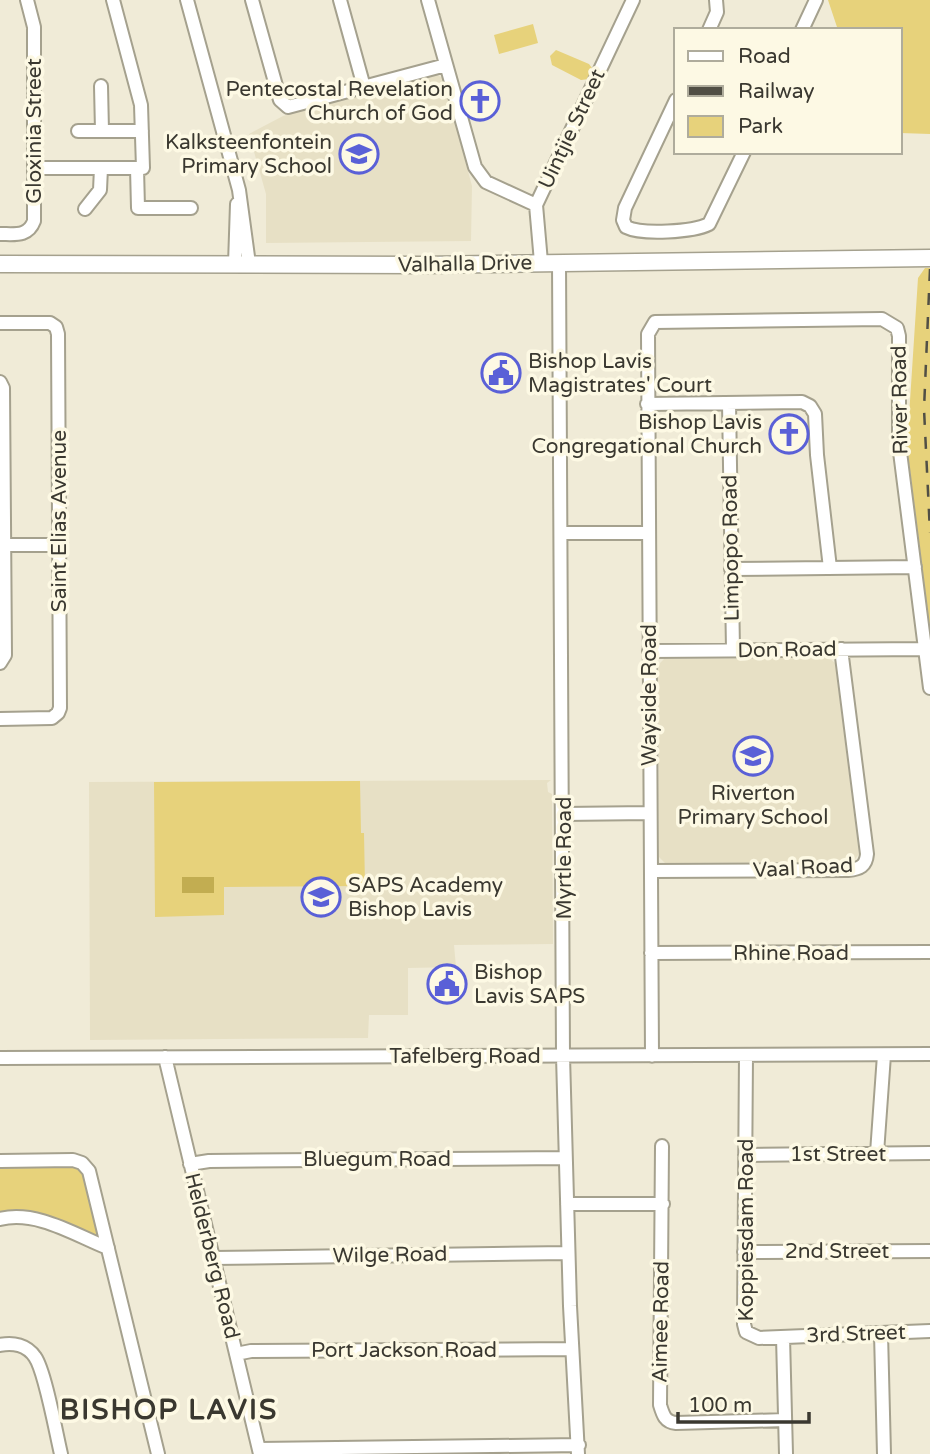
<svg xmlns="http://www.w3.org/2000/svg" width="930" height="1454" viewBox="0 0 930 1454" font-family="'Varela Round',sans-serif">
<rect width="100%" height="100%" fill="#f0ebd7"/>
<path fill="#e7e0c5" d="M435,74L443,78L472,186L471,241L266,243V194L249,134L283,116Z
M829,658L835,663L859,854L853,862L665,863L659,857L658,665L664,659Z
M551,780L547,783L548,792L552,794L553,944L454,945L456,967L408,968V1015H369L368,1038L90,1040L89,782Z"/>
<path fill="#e7d27b" d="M828,0H930V134L900,133V30H838Z
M533,24L538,43L499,54L494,35Z
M556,50L589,64L592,68L589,79L581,80L552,65L550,56Z
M925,268H930V630L907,447L918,278Z
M360,781L361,833H364L365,886L224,887V915L155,917L154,782Z
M0,1165H75L83,1169L99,1237L0,1215Z"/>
<path fill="#c2ad51" d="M182,877H214V893H182Z"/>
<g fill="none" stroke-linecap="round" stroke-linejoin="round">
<g stroke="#a5a18e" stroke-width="16">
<path id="minor" d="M187,0L239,190L249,264
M252,0L280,100L288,107L446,65
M340,0L364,87
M428,0L475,167L486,182L536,205
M709,30L717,12L716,0
M802,30L816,0
M101,86L102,131H142
M676,100L625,208L623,220L626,227C642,235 693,232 709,224L744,152
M78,131H102
M35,168H143L141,105L113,0
M137,168L138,208H191
M85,209L100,190L101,168
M0,234C15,234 28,237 34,221V27L27,0
M541,262L536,205L633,0
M559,262L563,1056L570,1306L578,1454
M235,264L237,204
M0,323H50L56,327L58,334L60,708L58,713L52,718L0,719
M0,382L3,388L5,655L0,663
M729,403L733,650
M647,404L802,402L810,406L815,414L817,455L830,568
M562,533H648
M0,545H59
M731,569L915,567
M649,651L925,649
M563,814L650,813
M651,871L848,870C860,869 866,866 867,854L841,649
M651,953L930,952
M652,1056L648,334L655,322L882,319L897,328L899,336V444L930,688
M746,1056L744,1324L746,1332L759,1338L930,1331
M165,1057L260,1454
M0,1058L930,1054
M662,1146L660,1405C663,1415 665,1422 676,1423L785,1420
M877,1153L884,1055
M745,1155L930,1153
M0,1161L73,1160L82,1163L89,1171L158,1454
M190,1164L209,1161L565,1158
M567,1204H663
M0,1219C37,1210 75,1235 108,1248
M744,1252L930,1251
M213,1258L568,1253
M881,1333L884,1454
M783,1337L786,1454
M0,1345C13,1342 27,1345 35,1357C45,1371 56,1433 61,1454
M236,1354L251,1351L572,1349
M259,1449L579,1445"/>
</g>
<g stroke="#a5a18e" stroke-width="19">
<path id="major" d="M0,264L424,265L930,258"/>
</g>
<use href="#minor" stroke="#fff" stroke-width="12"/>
<use href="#major" stroke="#fff" stroke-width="16"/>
<path stroke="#514f45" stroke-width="2.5" stroke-dasharray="12 12" stroke-linecap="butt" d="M930,269L924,409L930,533"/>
</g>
<defs>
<g id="church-ring" transform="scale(2.0125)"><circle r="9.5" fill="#fdf9e4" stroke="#5a60d7" stroke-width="1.5"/><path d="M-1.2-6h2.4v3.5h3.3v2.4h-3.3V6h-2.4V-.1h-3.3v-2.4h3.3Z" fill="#5a60d7"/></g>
<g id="school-ring" transform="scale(2.0125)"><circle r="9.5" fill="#fdf9e4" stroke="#5a60d7" stroke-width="1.5"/><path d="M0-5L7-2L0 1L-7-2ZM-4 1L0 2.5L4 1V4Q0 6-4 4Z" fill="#5a60d7"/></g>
<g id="civic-ring" transform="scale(2.0125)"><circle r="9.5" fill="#fdf9e4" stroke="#5a60d7" stroke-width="1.5"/><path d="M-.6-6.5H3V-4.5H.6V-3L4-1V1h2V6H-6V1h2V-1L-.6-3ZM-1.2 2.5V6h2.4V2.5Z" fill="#5a60d7"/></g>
<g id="university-ring" transform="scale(2.0125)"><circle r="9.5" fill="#fdf9e4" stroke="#5a60d7" stroke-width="1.5"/><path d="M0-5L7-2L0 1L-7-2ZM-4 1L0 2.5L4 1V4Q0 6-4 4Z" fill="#5a60d7"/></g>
</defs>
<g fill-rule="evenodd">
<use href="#church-ring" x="480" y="101"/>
<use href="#school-ring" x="359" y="154"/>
<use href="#civic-ring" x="501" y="373"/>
<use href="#church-ring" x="789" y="434"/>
<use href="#school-ring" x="753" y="756"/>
<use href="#university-ring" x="321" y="897"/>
<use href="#civic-ring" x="447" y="984"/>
</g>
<g text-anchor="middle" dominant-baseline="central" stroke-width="7" stroke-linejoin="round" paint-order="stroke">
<g font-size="21" fill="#3a3830" stroke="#fdf9e4" text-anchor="end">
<text x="453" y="89">Pentecostal Revelation<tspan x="453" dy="24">Church of God</tspan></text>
<text x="332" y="142">Kalksteenfontein<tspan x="332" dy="24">Primary School</tspan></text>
<text x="528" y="361" text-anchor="start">Bishop Lavis<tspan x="528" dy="24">Magistrates' Court</tspan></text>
<text x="762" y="422">Bishop Lavis<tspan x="762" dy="24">Congregational Church</tspan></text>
<text x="753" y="793" text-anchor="middle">Riverton<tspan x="753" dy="24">Primary School</tspan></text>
<text x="348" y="885" text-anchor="start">SAPS Academy<tspan x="348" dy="24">Bishop Lavis</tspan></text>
<text x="474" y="972" text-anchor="start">Bishop<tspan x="474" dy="24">Lavis SAPS</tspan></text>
</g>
<g font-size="21" fill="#3a3830" stroke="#fdf9e4">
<text transform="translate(572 129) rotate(-65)">Uintjie Street</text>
<text transform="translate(34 131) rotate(-90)">Gloxinia Street</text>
<text transform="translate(465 264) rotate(-1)">Valhalla Drive</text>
<text transform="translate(900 400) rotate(-91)">River Road</text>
<text transform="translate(59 521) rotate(-90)">Saint Elias Avenue</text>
<text transform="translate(731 548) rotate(-91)">Limpopo Road</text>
<text transform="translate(787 650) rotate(-1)">Don Road</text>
<text transform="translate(649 695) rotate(-90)">Wayside Road</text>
<text transform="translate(564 858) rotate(-90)">Myrtle Road</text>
<text transform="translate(803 868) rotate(-3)">Vaal Road</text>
<text x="791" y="953">Rhine Road</text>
<text x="465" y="1056">Tafelberg Road</text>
<text x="838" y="1154">1st Street</text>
<text x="377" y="1159">Bluegum Road</text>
<text transform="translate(746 1230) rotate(-90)">Koppiesdam Road</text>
<text x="837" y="1251">2nd Street</text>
<text transform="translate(390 1255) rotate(-1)">Wilge Road</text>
<text transform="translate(212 1256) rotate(76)">Helderberg Road</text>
<text transform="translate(661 1322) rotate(-89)">Aimee Road</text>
<text transform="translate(856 1334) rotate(-2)">3rd Street</text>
<text x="404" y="1350">Port Jackson Road</text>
</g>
<g font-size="28" font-weight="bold" letter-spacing="2" fill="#3a3830" stroke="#fdf9e4">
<text x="169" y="1410">BISHOP LAVIS</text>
</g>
</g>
<rect x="674" y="28" width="228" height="126" fill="#fdf9e4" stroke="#afac9c" stroke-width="2"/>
<rect x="688" y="51" width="35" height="10" fill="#ffffff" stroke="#afac9c" stroke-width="2"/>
<text x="738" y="63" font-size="21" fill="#3a3830">Road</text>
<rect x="688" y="86" width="35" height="10" fill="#514f45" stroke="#afac9c" stroke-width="2"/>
<text x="738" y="98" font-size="21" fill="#3a3830">Railway</text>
<rect x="688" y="116" width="35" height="21" fill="#e7d27b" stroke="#afac9c" stroke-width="2"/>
<text x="738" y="133" font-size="21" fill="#3a3830">Park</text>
<path d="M678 1412v10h131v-10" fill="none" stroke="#3a3830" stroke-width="3.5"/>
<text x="688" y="1412" font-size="21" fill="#3a3830" stroke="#fdf9e4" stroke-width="5" paint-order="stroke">100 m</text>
</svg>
